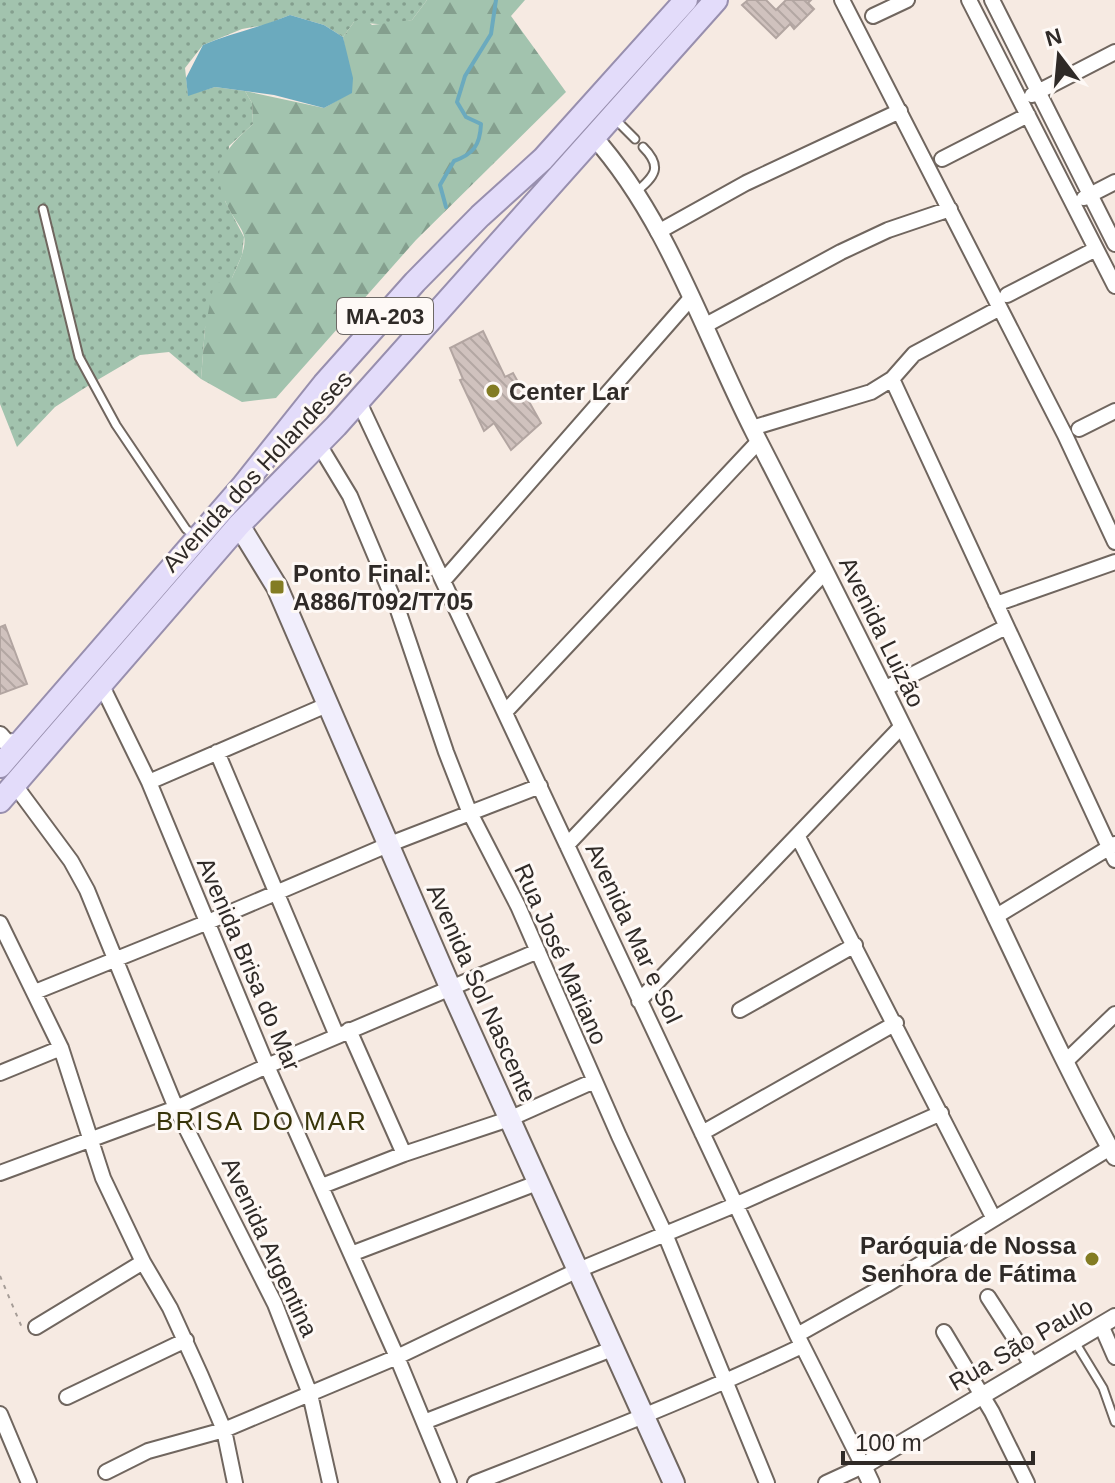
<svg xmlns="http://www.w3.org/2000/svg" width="1115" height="1483" viewBox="0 0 1115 1483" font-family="Arial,sans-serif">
<defs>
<pattern id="grass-dots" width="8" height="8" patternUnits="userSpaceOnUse" patternTransform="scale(2)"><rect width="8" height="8" fill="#a2c3ae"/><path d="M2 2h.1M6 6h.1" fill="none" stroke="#849f8e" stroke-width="1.8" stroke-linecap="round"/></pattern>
<pattern id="forest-firs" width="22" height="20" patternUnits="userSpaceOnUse" patternTransform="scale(2)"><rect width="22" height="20" fill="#a2c3ae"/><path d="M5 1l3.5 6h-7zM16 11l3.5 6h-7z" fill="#849f8e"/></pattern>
<pattern id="building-back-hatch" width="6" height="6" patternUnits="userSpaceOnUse" patternTransform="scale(2)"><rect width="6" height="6" fill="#d0c2be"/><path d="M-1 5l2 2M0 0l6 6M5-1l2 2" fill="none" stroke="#b3a7a3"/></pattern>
</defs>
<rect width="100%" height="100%" fill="#f6eae2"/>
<path fill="url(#grass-dots)" d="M0,0H427L412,20L389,25L354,22L343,37L324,25L290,15L265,25L242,29L203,45L185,68L188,95L215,87L245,91L252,103L253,124L229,146L225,201L244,237L242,255L232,278L205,328L201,379L169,352L140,355L94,382L55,407L17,447L0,404Z"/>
<path fill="url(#forest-firs)" d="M427,0H525L511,16L566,92L416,240L276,398L242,402L201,379L205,328L214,284L232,278C237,266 247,249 244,236C242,228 233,217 229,209C208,169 223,151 253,124L252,103L245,91L324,108L352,92L343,37L354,22L363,17L372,25L412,20Z"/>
<path fill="#6baabe" d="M290,15L324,25L343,37L353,78L352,93L324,108L274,95L215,87L188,96L186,78L203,45C232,33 261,27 290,15Z"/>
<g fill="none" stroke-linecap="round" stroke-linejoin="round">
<path stroke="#6baabe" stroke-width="4" d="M446,207L440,185L454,161C473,154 480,146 481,124L466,117L457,102L465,76L491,34L496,0"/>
</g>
<path fill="url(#building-back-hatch)" stroke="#b2a5a1" stroke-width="2" d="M748,0H766L776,10L786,0H811L808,3L814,9L794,29L790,24L776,38L742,5Z
M483,331L505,377L513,373L541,423L511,450L494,423L484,431L460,380L463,379L450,348Z
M5,625L27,684L0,694V627Z"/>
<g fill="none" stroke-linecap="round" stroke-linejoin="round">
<g stroke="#70665f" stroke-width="11">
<path id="service" d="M613,117L635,139
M636,192C655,176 663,167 643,147
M43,209L79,357L116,425L186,529L196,537
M1075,1342L1103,1388L1115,1422"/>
</g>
<g stroke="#70665f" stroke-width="18">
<path id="minor" d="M842,0L1065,435L1115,542
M969,0L1115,286
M992,0L1115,244
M873,16L907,0
M1032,95L1115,52
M942,159L1028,115
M1084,198L1115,182
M658,232L746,183L900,111
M1007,295L1096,249
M704,326L841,252L888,230L950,209
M892,379L1115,860
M358,400L797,1335L863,1466L826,1483
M752,428L871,392L892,379L914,354L1000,308
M1079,429L1115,411
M318,443L350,496L398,610L446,752L469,811L518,906L619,1136L665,1234L767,1483
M443,581L691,298
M996,604L1115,562
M101,684L149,782L267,1066L397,1357L449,1483
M884,689L1006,627
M505,712L759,441
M217,752L337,1036
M149,782L329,704
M14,784L71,861L87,890L176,1108L275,1304L310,1394L330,1483
M798,837L993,1217
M567,845L825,572
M995,917L1115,844
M0,923L61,1048L103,1178L143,1262L170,1308L201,1376L224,1430L235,1483
M35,992L208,922L390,844L540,786
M639,1001L902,726
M740,1010L855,945
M349,1030L404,1154
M1065,1062L1115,1014
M0,1073L61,1048
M702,1133L896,1023
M0,1173L176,1108L267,1066L538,951
M322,1186L404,1154L509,1119L594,1081
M351,1254L537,1183
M988,1297L1032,1365
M1101,1325L1115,1357
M36,1327L143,1262
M944,1332L992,1412L1027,1483
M797,1335L886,1285L1110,1148
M67,1397L186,1340
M0,1414L29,1483
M424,1422L612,1349
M106,1472L148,1451L224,1430L397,1357L576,1271L735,1205L941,1113
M475,1483C585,1440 695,1397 802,1346"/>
</g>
<g stroke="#70665f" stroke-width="20">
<path id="tertiary" d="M593,136C668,220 704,334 754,432C827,574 898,716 968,859C1017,959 1061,1060 1115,1157
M0,735L7,743L22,741
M871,1483L863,1466L1115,1317"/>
</g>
<g stroke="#70665f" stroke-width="24">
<path id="secondary" d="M239,525L277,587L450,987L674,1483"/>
</g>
<g stroke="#988fae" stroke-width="26">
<path id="primary" d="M0,766L242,487L324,384L415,282L480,216L543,159L686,0
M0,801L239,525L336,426L716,0"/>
</g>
<path stroke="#a69d97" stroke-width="2" stroke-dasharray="4 6" stroke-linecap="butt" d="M0,1276L23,1330"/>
<use href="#service" stroke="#fff" stroke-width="7"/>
<use href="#minor" stroke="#fff" stroke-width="14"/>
<use href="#tertiary" stroke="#fff" stroke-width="16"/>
<use href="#secondary" stroke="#f1eefc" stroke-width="20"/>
<use href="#primary" stroke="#e3dcfa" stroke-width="22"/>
</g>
<g fill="#837c23" stroke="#fef9f6" stroke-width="3">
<circle cx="493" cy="391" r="8"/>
<rect x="269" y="579" width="16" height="16" rx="4"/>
<circle cx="1092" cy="1259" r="8"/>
</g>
<g text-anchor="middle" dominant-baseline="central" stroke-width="6" stroke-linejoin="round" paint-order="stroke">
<rect fill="#fef9f6" stroke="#6d6865" stroke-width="2" x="337" y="298" width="96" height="36" rx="6"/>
<g font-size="22" font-weight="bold" fill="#2f2a27">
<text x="385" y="316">MA-203</text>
</g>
<g font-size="24" font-weight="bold" fill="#2f2a27" stroke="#fef9f6" text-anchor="start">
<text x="509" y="391">Center Lar</text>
<text x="293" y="573">Ponto Final:<tspan x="293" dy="28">A886/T092/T705</tspan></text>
<text x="1076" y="1245" text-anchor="end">Paróquia de Nossa<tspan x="1076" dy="28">Senhora de Fátima</tspan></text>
</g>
<g font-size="24" fill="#2f2a27" stroke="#fef9f6">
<text transform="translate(257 471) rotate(-47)">Avenida dos Holandeses</text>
<text transform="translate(882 632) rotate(64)">Avenida Luizão</text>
<text transform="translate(634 933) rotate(65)">Avenida Mar e Sol</text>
<text transform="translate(561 954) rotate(66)">Rua José Mariano</text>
<text transform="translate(249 964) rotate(67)">Avenida Brisa do Mar</text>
<text transform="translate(482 993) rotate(66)">Avenida Sol Nascente</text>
<text transform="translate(270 1247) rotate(65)">Avenida Argentina</text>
<text transform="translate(1021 1344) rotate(-30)">Rua São Paulo</text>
</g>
<g font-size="26" letter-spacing="2" fill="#383409" stroke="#fef9f6">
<text x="262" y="1121">BRISA DO MAR</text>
</g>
</g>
<g transform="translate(1059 56) rotate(344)" stroke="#fef9f6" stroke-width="6" paint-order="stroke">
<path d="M0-6L14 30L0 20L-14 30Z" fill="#2f2a27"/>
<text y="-12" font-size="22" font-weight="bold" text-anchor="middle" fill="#2f2a27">N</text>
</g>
<path d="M843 1451v12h190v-12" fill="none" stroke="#2f2a27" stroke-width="4"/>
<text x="855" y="1451" font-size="24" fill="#2f2a27" stroke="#fef9f6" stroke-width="6" paint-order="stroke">100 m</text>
</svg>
